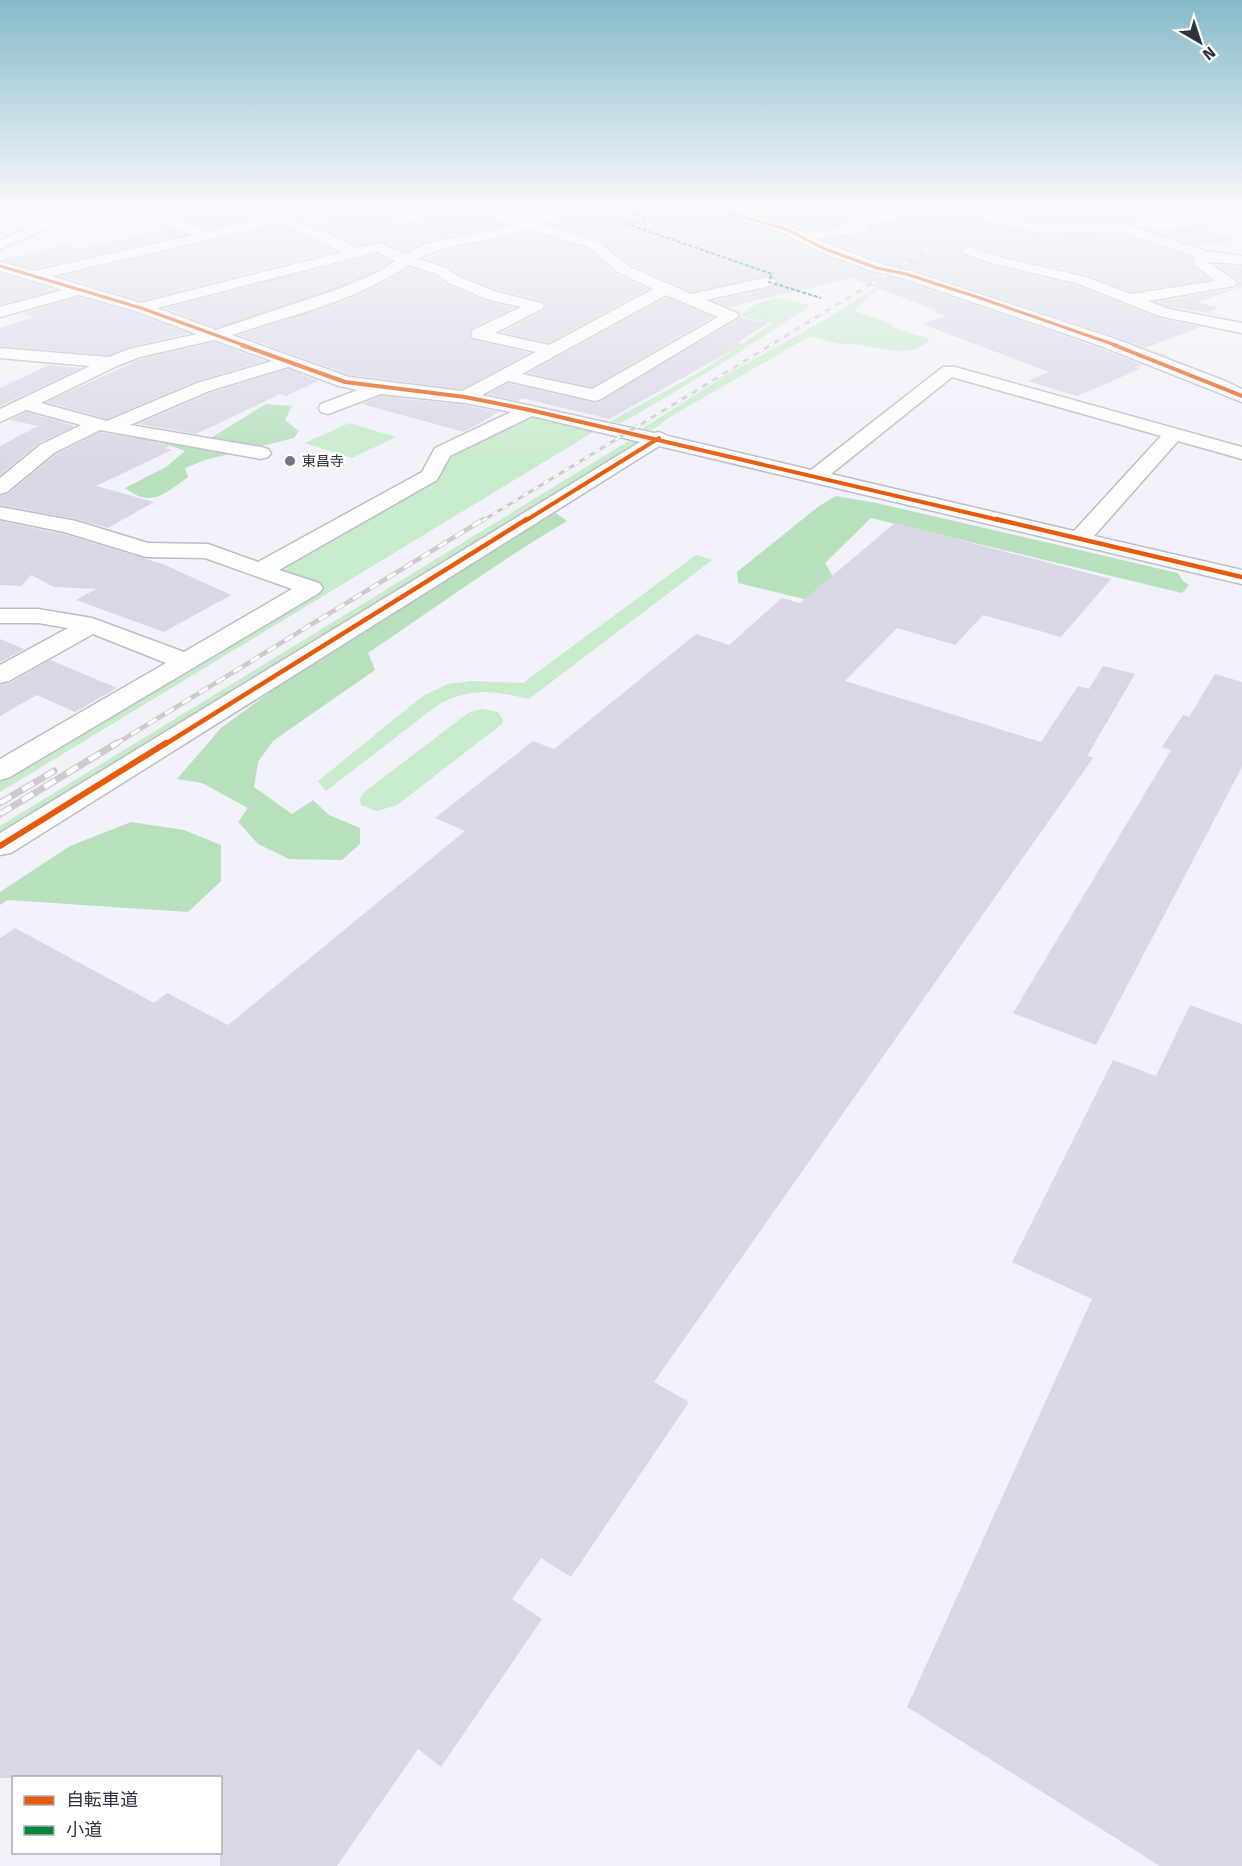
<svg xmlns="http://www.w3.org/2000/svg" width="1242" height="1866" viewBox="0 0 1242 1866" font-family="'Fira Sans','Noto Sans JP',sans-serif">
<rect width="100%" height="100%" fill="#f1f2fa"/>
<path fill="#c7ebcb" d="M898,274L902,275L876,290L854,311L893,324V328L930,339C914,360 875,347 854,344C848,343 841,345 835,343C825,341 819,337 808,337L670,417L651,431L643,428L728,374L821,322Z
M775,298L811,305L729,359L658,402L621,423L611,421L700,372L772,324L744,317L741,314L754,305Z
M525,412L595,431L0,792V772L311,589L260,571L430,476L442,452Z
M349,423L396,437L352,458L305,443Z
M632,439L649,445L0,846V826Z
M696,555L712,560L529,699C494,691 473,687 439,704L326,791L318,781L423,696L448,684L472,681L523,683Z
M482,709L498,712L503,720L502,724L397,805L377,811L361,805L360,799L363,793L468,713Z"/>
<path fill="#b8e0bd" d="M388,268L370,282L226,328L219,322L272,310L270,305L294,279L264,282L254,279L295,271L332,279L374,269Z
M266,404L292,406L285,420L299,431L294,438L205,460L185,468L188,477C165,493 152,509 125,488L166,467L185,451L161,442L125,439L166,433L209,439Z
M836,496L881,504L1178,573L1183,581L1189,585L1182,593L871,518L825,563L835,580L812,601L738,583L737,572L819,506Z
M556,513L567,521C499,561 434,609 368,653L375,670L273,741L258,762L254,787L292,814L313,800L329,815L360,828V844L342,860L289,859L258,844L238,822L248,808L202,783L177,779L221,728L281,684L373,623L528,527Z
M131,822L184,830L221,845V881L188,912L8,900L0,905V892L70,846Z"/>
<path fill="#d7d8e4" d="M155,209H233L259,217L208,229Z
M332,209H425L396,214L387,219L396,226L463,215L475,209L505,225L425,242L406,252L380,241L357,246L308,223L331,217Z
M502,209H554L527,218Z
M586,209H695L699,214L729,219L780,234L819,254L871,273L901,280L1100,348L1142,365L1135,367L1140,369L1077,396L1028,381L1049,372L922,324L945,316L933,312L938,311L851,278L729,307L713,301L774,287L779,282L769,275L691,292L629,264L599,239L549,224L583,214Z
M738,209H896L843,220L839,225L804,231L792,224Z
M936,209H954L963,218L1041,235L1118,233L1193,258L1191,263L1193,266L1210,280L1131,292L1086,275L1004,256L970,245L964,246L960,250L963,256L993,266L1075,285L1158,318L1200,327L1145,348L1168,355L1166,356L1114,336L912,269L882,262L826,240L867,234L870,227L927,215Z
M979,209H1012L1013,212L1047,209L1062,211L1131,209L1160,217L1138,218L1129,224L1119,221L1041,223Z
M278,226L319,242L336,251L141,301L60,276Z
M1197,227L1240,240L1200,245L1216,250L1151,231H1181Z
M168,229L184,235L34,269L0,260L65,245L78,249Z
M529,231L587,249L617,274L648,289L549,343L502,332L543,311L546,305L543,301L498,290L458,274L448,266L424,259L445,251Z
M377,254L391,261L378,270L335,288L216,328L165,308Z
M1216,265L1242,266V287L1197,302L1218,308L1209,312L1226,316L1170,307L1156,302L1236,288L1239,281Z
M408,267L436,276L446,284L485,301L514,308L472,328L469,335L473,340L530,353L462,389L350,375L239,335L346,300L389,280Z
M0,273L55,290L0,305Z
M79,297L134,313L189,333L129,347L109,355L0,346V328L33,317L21,314Z
M666,297L713,317L592,387L528,373Z
M740,318L768,323L737,343L743,344L609,419L522,398L518,401L488,394L508,383L596,403Z
M214,342L265,361L196,381L107,419L47,402L141,359Z
M49,365L82,368L0,406V388Z
M288,369L318,381L286,396L280,394L196,434L138,424L210,393Z
M381,396L465,405L499,412L464,432L362,404Z
M26,412L75,426L39,443L0,475V446L38,426L10,420Z
M100,432L171,445L165,448L172,450L96,486L154,502L108,528L76,519L0,505V496L8,494L55,455Z
M0,521L63,534L163,564L231,595L164,632L76,600L96,589L54,587L31,575L21,586L0,585Z
M895,523L1111,579L1061,637L983,615L955,645L897,628L845,681L1041,742L1078,686L1089,689L1103,666L1135,674L1087,756L1093,758L654,1382L689,1402L571,1577L541,1558L512,1599L542,1619L441,1767L418,1749L337,1866H220V1778H0V938L15,928L154,1003L167,993L228,1025L465,831L435,818L533,741L554,749L696,634L729,645L782,598L800,603Z
M0,639L24,649L0,662Z
M50,660L117,688L75,712L37,695L0,716V685L10,683Z
M1215,674L1242,682V767L1096,1045L1013,1013L1171,750L1162,747L1183,715L1189,717Z
M1190,1005L1242,1024V1866H1160L907,1707L1092,1299L1012,1262L1113,1060L1156,1076Z"/>
<g fill="none" stroke-linecap="round" stroke-linejoin="round">
<g stroke="#bcbdc7" stroke-width="3">
<path id="minor" d="M0,209H19L0,218Z
M72,209H99L97,212L76,216L0,249V240Z
M124,209H144L208,231L306,209H330L328,212L293,220L330,234L357,248L379,243L406,254L425,244L514,225L497,220L477,209H495L527,220L561,209H584L582,212L541,224L598,241L628,266L691,294L769,277L777,282L774,285L706,300L737,313L739,316L601,399L595,401L508,381L482,395L654,433L659,432L668,436L811,470L943,367H955L1242,447V459L1178,441L1094,536L1242,570V584L659,446L11,853L0,855V833L640,442L532,416L450,456L437,480L279,570L319,583L323,588L319,593L10,777L0,780V759L166,663L93,634L9,681L0,683V665L68,628L38,623H0V609H38L92,618L184,652L292,589L205,558L146,557L64,532L0,519V507L76,521L148,543L208,544L258,562L422,472L435,448L511,412L465,403L381,394L328,414L321,412L319,408L321,404L358,390L339,386L288,367L209,391L130,425L261,447L268,449L271,453L268,457L261,459L100,430L54,453L7,492L0,494V478L40,445L81,425L26,410L0,422V409L90,366L0,358V348L109,357L129,349L197,334L135,311L79,295L0,317V307L63,290L0,271V262L34,271L192,235L126,212ZM278,224L320,240L342,252L141,303L51,276ZM529,229L588,247L618,272L653,289L549,345L495,333L542,309L544,306L542,303L497,292L457,276L447,268L418,259C452,241 493,243 529,229ZM377,252L395,261L379,272L336,290L216,330L157,308ZM408,265L437,274L447,282L486,299L521,307L473,330L471,334L473,338L536,352L462,391L349,377L232,335C291,315 357,301 408,265ZM666,295L718,317L592,389L522,374ZM214,340L272,361L197,383L107,421L41,403L117,366L140,357ZM952,377L1161,436L1074,531L831,474Z
M439,209H470L463,213L396,224L389,220L396,216Z
M697,209H730L791,226L804,233L843,227L841,225L843,222L907,209H934L927,213L865,226L869,229L867,232L817,239L881,264L911,271L1113,338L1225,381L1242,389V402L1101,346L902,278L872,271L820,252L781,232L729,217L699,212Z
M956,209H971L995,216L1041,225L1119,223L1206,251L1242,256V264L1208,262L1234,280L1237,283L1234,286L1148,301L1169,309L1242,323V333L1159,316L1076,283L994,264L964,254L962,251L964,248L969,247L1003,258L1086,277L1131,294L1215,281L1195,265L1193,262L1196,257L1118,231L1041,233L963,216Z
M1178,209C1189,209 1202,208 1203,221C1189,234 1156,228 1138,228L1131,224L1138,220L1189,219Z"/>
</g>
<use href="#minor" fill="#fdfdfe" fill-rule="evenodd"/>
<g stroke="#cccccf" stroke-width="3">
<path id="rail-far2" d="M0,229L44,209
M482,521L994,209"/>
</g>
<g stroke="#cccccf" stroke-width="4.5">
<path id="rail-far1" d="M114,745L484,519"/>
</g>
<g stroke="#cccccf" stroke-width="7">
<path id="rail" d="M0,803L54,771
M0,814L117,743"/>
</g>
<use href="#rail-far2" stroke="#fff" stroke-width="2" stroke-dasharray="6" stroke-linecap="butt"/>
<use href="#rail-far1" stroke="#fff" stroke-width="3" stroke-dasharray="10" stroke-linecap="butt"/>
<use href="#rail" stroke="#fff" stroke-width="4.5" stroke-dasharray="13" stroke-linecap="butt"/>
<path stroke="#00873e" stroke-width="2" stroke-dasharray="4 2" stroke-linecap="butt" d="M620,209L650,219L627,224L772,274L769,282L821,298"/>
<g stroke="#fff" stroke-width="4.5">
<path id="cycleway-far3" d="M704,209L730,213L786,229L825,249L877,268L906,274L980,298L1118,346
M0,266L141,308L246,346"/>
</g>
<g stroke="#fff" stroke-width="6">
<path id="cycleway-far2" d="M242,345L345,382L465,397L530,410L1003,521
M1114,345L1242,396
M525,521L659,438"/>
</g>
<g stroke="#fff" stroke-width="8">
<path id="cycleway-far1" d="M996,519L1242,577
M164,745L527,519"/>
</g>
<g stroke="#fff" stroke-width="10">
<path id="cycleway" d="M0,846L166,743"/>
</g>
<use href="#cycleway-far3" stroke="#e8590c" stroke-width="3"/>
<use href="#cycleway-far2" stroke="#e8590c" stroke-width="4"/>
<use href="#cycleway-far1" stroke="#e8590c" stroke-width="4.5"/>
<use href="#cycleway" stroke="#e8590c" stroke-width="6"/>
</g>
<linearGradient id="sky" x2="0" y2="1"><stop stop-color="#86bac8"/><stop offset="0.44" stop-color="#f9f9fd"/><stop offset="1" stop-color="#f9f9fd" stop-opacity="0"/></linearGradient>
<rect width="1242" height="470" fill="url(#sky)"/>
<circle fill="#747580" stroke="#fff" stroke-width="2" cx="290" cy="461" r="6"/>
<g text-anchor="middle" dominant-baseline="central" stroke-width="4.5" stroke-linejoin="round" paint-order="stroke">
<g font-size="14" fill="#30313f" stroke="#fff" text-anchor="start">
<text x="302" y="461">東昌寺</text>
</g>
</g>
<rect x="12" y="1776" width="210" height="78" fill="#ffffff" stroke="#acadb2" stroke-width="1.5"/>
<rect x="24" y="1796" width="30" height="9" fill="#e8590c" stroke="#acadb2" stroke-width="1.5"/>
<text x="66" y="1806" font-size="18" fill="#30313f">自転車道</text>
<rect x="24" y="1826" width="30" height="9" fill="#00873e" stroke="#acadb2" stroke-width="1.5"/>
<text x="66" y="1836" font-size="18" fill="#30313f">小道</text>
<g transform="translate(1200 42) rotate(141)" stroke="#ffffff" stroke-width="4.5" paint-order="stroke">
<path d="M0-4.5L10 22L0 15L-10 22Z" fill="#30313f"/>
<text y="-9" font-size="16" font-weight="bold" text-anchor="middle" fill="#30313f">N</text>
</g>
</svg>
